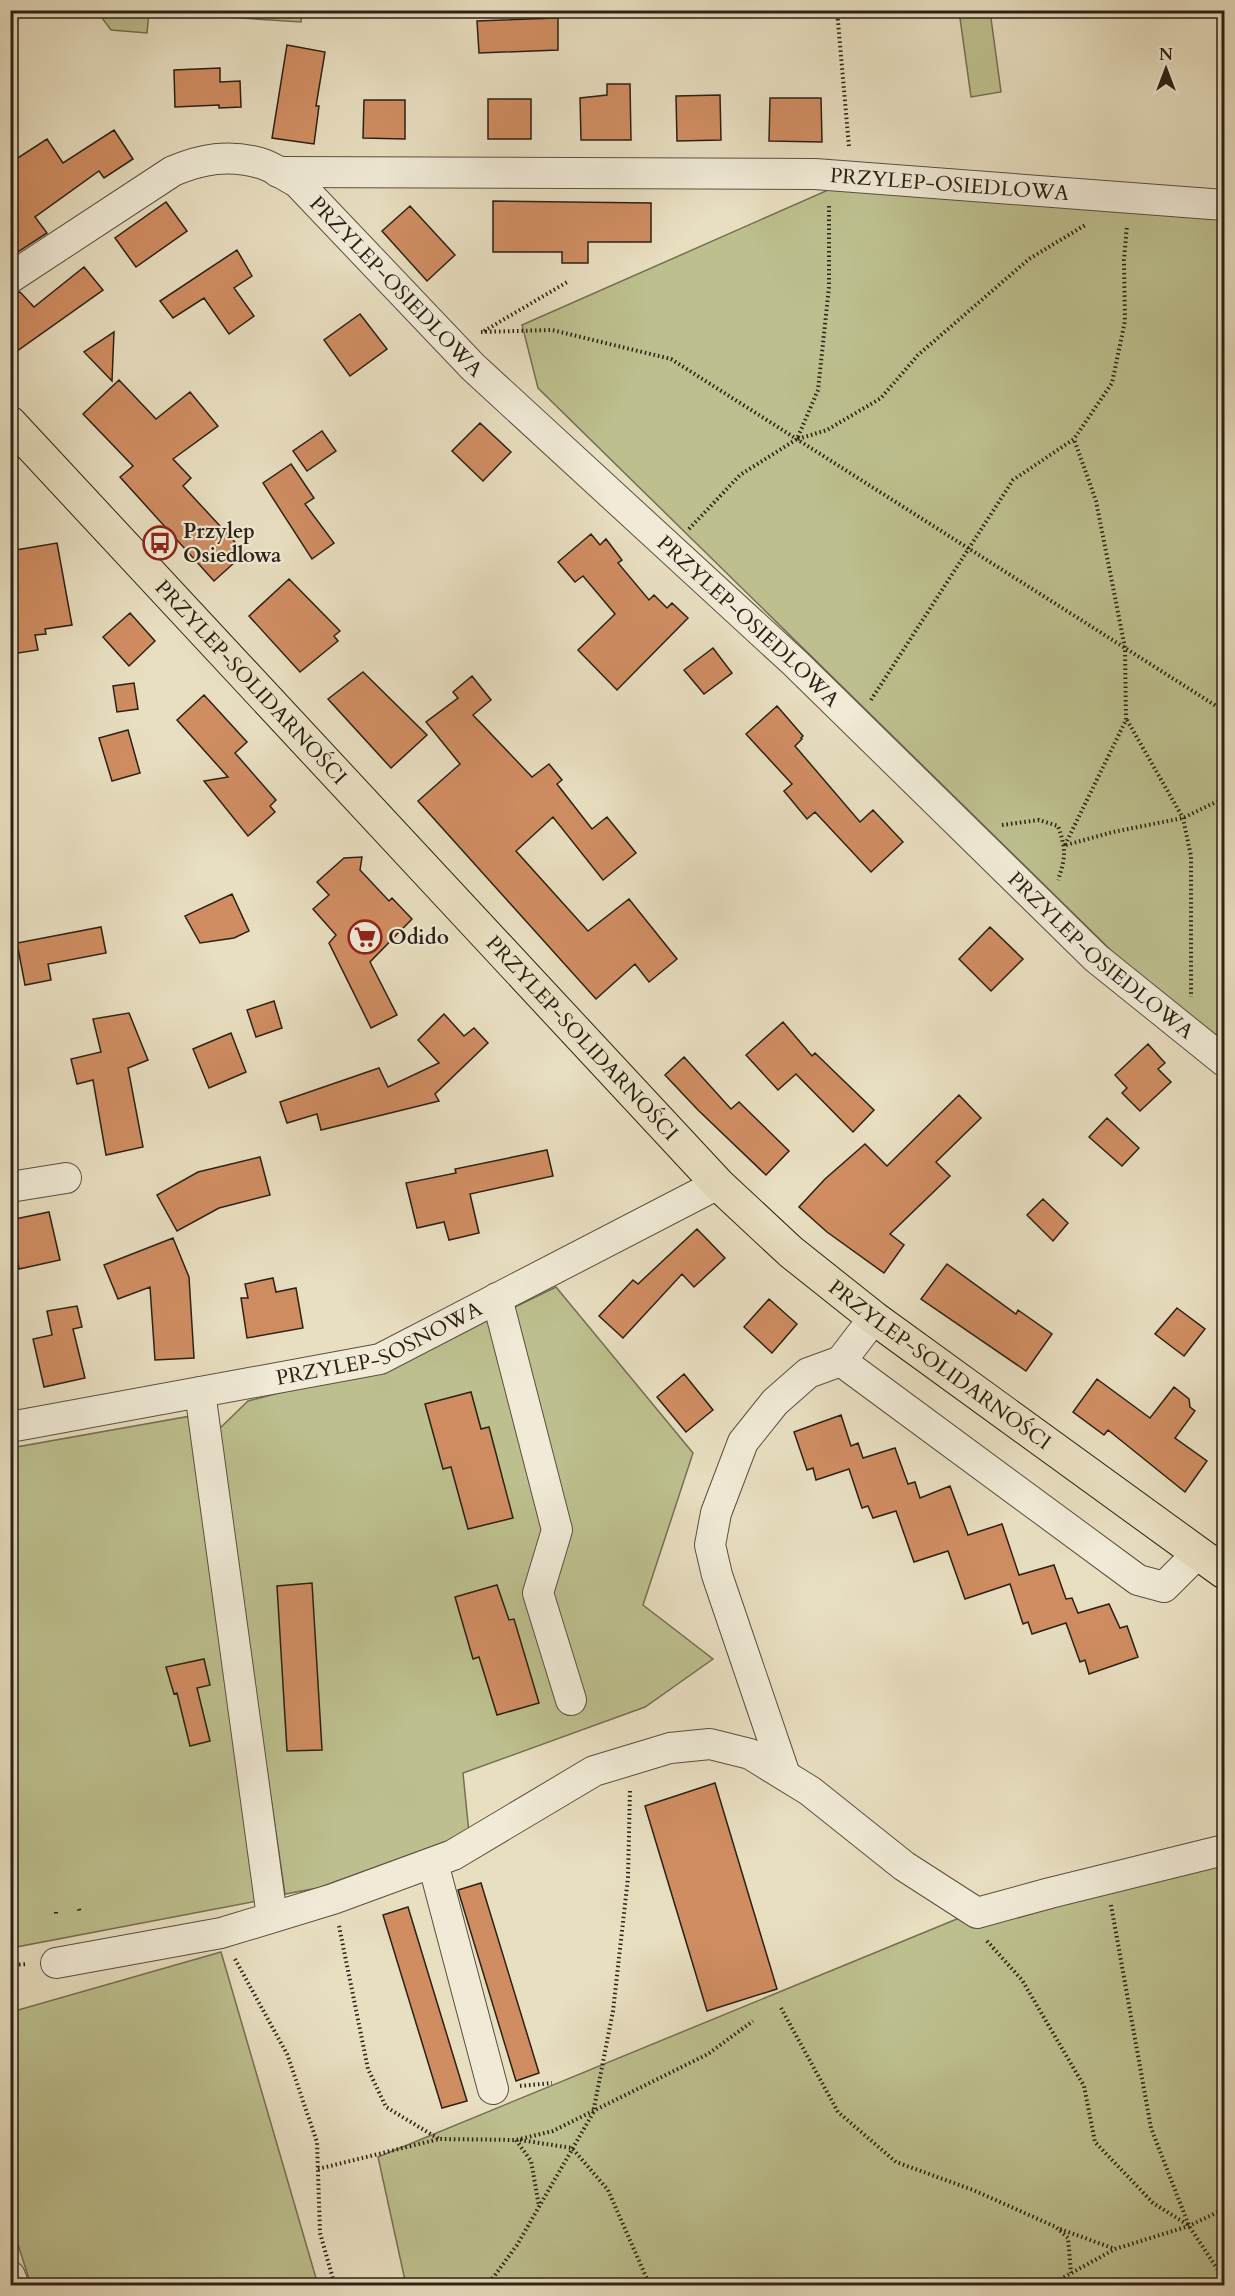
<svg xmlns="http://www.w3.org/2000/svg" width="1235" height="2296" viewBox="0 0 1235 2296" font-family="Cardo,serif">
<rect width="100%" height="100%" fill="#e8dec0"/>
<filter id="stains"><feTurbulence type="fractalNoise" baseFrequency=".00333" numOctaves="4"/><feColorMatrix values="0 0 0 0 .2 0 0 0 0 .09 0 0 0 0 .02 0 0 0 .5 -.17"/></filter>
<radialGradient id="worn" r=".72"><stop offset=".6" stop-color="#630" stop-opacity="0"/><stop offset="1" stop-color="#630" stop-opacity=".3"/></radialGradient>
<path fill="#bdbf8e" stroke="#747052" stroke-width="1.5" d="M97,11H302L301,22L149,12L147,33L111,30Z
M959,11H990L1001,92L971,97Z
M844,183L1224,218V1041L1129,968L538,388L522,325Z
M556,1287L693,1453L643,1605L713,1659L645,1707L463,1773L469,1833L318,1888L285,1894L217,1431L248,1401L409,1359Z
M191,1416L257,1901L11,1948V1448Z
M1224,1858V2285H406L378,2157L1020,1893Z
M221,1952L318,2285H31L11,2223V2012Z"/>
<path fill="#d08d62" stroke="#2b2115" stroke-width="1.5" d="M558,18V50L479,53L477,21Z
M287,45L325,52L316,106H319L314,144L272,138Z
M220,68V82L240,81L241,107L219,108V105L175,107L174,70Z
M607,84H630L631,140H581L580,98L607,95Z
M720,95L721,140L677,141L676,96Z
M770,98H821L822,142L769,141Z
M488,99H531V139H488Z
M364,100H405V139L363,138Z
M114,130L133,159L104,178L99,171L35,217L47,233L10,257V163L47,139L63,163Z
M493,201L651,203V242H588V263H562V252H493Z
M166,202L187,231L136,267L115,238Z
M410,206L455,255L427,281L382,231Z
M237,250L252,276L234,288L254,316L229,334L204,298L173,318L160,301Z
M84,267L103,290L10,356V295L20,292L34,307Z
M360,314L387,349L350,376L324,340Z
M114,332L112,381L84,352Z
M119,380L156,419L190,392L218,426L173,459L191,478L183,486L245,553L214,581L120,477L133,466L83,414Z
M480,423L511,452L483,481L452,451Z
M322,431L336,451L307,471L293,451Z
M291,464L314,498L305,504L334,543L312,559L263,483Z
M591,534L600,545L606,539L622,560L618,563L649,600L654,595L667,608L672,603L688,618L617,690L578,650L615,614L583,576L575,582L558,562Z
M57,543L72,625L45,629L46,634L35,635L38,650L12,654L10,642V551Z
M289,579L340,631L334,636L338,641L300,672L249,616Z
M130,613L155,641L129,666L103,637Z
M713,648L732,673L704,694L684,670Z
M363,672L427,735L391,768L328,699Z
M472,676L491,700L473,715L532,777L549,764L562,780L557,784L592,829L607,817L636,853L603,880L553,817L516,851L588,931L629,899L677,959L649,982L635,964L596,999L418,801L460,764L426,722L458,698L453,692Z
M134,683L138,709L117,712L113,686Z
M204,695L247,742L235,753L276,800L270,806L275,812L248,836L204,781L228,777L177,720Z
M777,706L803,736L801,738L802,739L795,746L860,822L873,810L903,842L871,872L815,812L807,819L784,791L792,784L746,734Z
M128,730L140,773L112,781L99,738Z
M362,857L360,870L389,901L392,898L412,919L370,962L397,1015L371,1028L329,943L336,935L313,909L329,895L317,882L344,858Z
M232,894L249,931L234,938L200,943L185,916Z
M101,927L106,953L48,964L51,980L25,985L17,943Z
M990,927L1023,959L991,991L959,959Z
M274,1001L282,1028L256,1037L247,1010Z
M129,1013L148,1060L128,1068L143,1147L106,1155L93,1080L77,1084L71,1059L101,1052L93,1019Z
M444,1014L464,1036L474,1028L488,1043L435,1094L439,1101L321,1130L317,1114L287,1123L280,1102L379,1068L388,1087L439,1063L418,1040Z
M783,1022L812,1056L815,1053L874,1110L853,1132L796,1074L778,1090L746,1055Z
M231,1033L246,1072L209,1088L193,1049Z
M1148,1044L1165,1063L1158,1069L1171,1082L1140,1111L1122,1093L1127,1088L1115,1075Z
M684,1057L731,1109L739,1102L789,1151L766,1175L698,1110L665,1075Z
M959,1095L981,1118L936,1162L950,1176L890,1234L904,1245L884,1273L827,1232L799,1207L825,1179L865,1144L887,1166Z
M1107,1118L1139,1148L1122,1166L1089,1137Z
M547,1150L553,1176L470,1194L479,1233L449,1240L444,1222L417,1228L406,1183L456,1173L455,1169Z
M260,1157L270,1195L219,1208L177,1231L157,1195L198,1172Z
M1043,1199L1068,1223L1053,1241L1027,1215Z
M49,1212L60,1260L19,1269L10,1220Z
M697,1229L725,1258L694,1287L682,1274L623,1338L599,1316L633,1280L638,1284Z
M173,1238L189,1277L194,1358L155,1360L150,1287L118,1299L104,1265Z
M947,1264L1016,1314L1018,1310L1052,1334L1026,1371L921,1299Z
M273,1278L276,1292L296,1288L303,1328L247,1338L241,1298H248L245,1284Z
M769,1299L797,1324L772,1353L744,1327Z
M77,1306L82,1327L73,1329L85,1378L44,1387L33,1339L52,1335L47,1311Z
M1177,1308L1205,1329L1184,1356L1155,1334Z
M684,1374L713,1410L686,1432L657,1397Z
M1097,1379L1150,1418L1174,1387L1189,1399L1190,1407L1195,1411L1175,1438L1207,1461L1185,1492L1108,1430L1104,1435L1073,1412Z
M471,1392L481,1429L489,1427L513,1518L468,1529L451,1467L443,1469L425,1404Z
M841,1415L851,1446L858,1443L863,1458L895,1448L908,1484L915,1482L920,1498L950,1486L968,1535L1002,1524L1019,1575L1054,1565L1066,1599L1072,1598L1078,1613L1109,1604L1120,1628L1127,1626L1138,1657L1089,1674L1085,1660L1080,1662L1066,1623L1032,1634L1028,1622L1023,1624L1010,1584L965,1599L948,1551L914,1562L896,1511L873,1518L868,1506L862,1508L849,1469L816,1480L813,1468L807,1470L794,1432Z
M312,1583L322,1750L287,1751L277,1586Z
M497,1585L509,1620L514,1619L539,1703L497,1715L479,1657L473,1659L455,1597Z
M204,1659L210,1685L197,1688L210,1741L190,1746L177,1693L174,1694L166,1667Z
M715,1783L777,1989L707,2011L645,1806Z
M481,1883L539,2073L516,2081L458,1890Z
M408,1907L467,2101L442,2108L383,1915Z"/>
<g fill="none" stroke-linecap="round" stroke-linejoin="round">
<g stroke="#5a5040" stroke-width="32">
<g id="minor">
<path id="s1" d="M278,172L815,174L1224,205"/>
<path id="s2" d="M10,278L173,171C202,159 228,154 260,163C272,166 285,176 297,182L473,367L795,663L1096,958L1224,1061"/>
<path d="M10,1187L66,1178"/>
<path d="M497,1298L557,1530L538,1593L571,1700"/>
<path d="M841,1361L1138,1580L1164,1587L1198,1553"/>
<path d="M200,1392L272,1917"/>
<path id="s3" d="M10,1427L380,1359L718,1184"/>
<path d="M785,1775L717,1575L710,1545L716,1513L743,1442L775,1402L808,1373L841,1361L874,1318"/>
<path d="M433,1863L493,2089"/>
<path d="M56,1963L221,1933L333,1899L453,1855L594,1771L670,1748L710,1744L750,1754L810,1791L904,1866L977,1913L1050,1893L1224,1850"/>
<path d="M10,2276L14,2286"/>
</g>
</g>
<g stroke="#2b2115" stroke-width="35">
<g id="major">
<path id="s4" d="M10,423L718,1184L791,1252L874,1318L1224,1572"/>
</g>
</g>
<path stroke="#2b2115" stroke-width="4" stroke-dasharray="1.5 3" stroke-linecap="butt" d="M837,10L849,147
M484,331L569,281
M481,332L552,330L671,359L1224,711
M798,439L827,430L881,398L918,355L1029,259L1087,224
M689,529L740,475L797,439L818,390L829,287V203
M871,700L1013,480L1074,439L1112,383L1125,321L1124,260L1127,225
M1127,720L1183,818L1191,856V997
M1002,825L1039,820L1058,826C1066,849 1066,857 1058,880
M1065,845L1126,720L1125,648L1096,501L1074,439
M1066,845L1113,832L1183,818L1224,798
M1111,1905L1151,2128L1189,2226L1224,2279
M79,1909L80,1913
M56,1912V1915
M339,1926L368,2069L386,2107L439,2139
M987,1941L1022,1980L1084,2086L1095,2142L1153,2203L1188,2225
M235,1959L287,2054L317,2142L320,2233L335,2286
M10,1965L28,1964
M781,2008L838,2112L896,2162L973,2190L1056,2227L1068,2238L1071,2273
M520,2086L552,2083
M516,2140L531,2161L539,2206
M520,2140L572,2148L608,2190L650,2286
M318,2169L439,2139L516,2140L553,2131L708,2054L753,2021
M1060,2229L1115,2249
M487,2286L517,2245L593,2113L613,2011L628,1878L630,1789
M1048,2286L1115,2249L1189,2226L1224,2209"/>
<use href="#minor" stroke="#f0ead6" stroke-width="30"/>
<use href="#major" stroke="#e8dec0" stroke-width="33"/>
</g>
<defs>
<g id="bus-ring" transform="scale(1.725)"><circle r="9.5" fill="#f0ead6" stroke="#8f2418" stroke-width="1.5"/><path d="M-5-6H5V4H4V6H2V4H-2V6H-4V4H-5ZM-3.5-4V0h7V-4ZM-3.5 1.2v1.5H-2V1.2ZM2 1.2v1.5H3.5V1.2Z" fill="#8f2418"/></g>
<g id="supermarket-ring" transform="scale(1.725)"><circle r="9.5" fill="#f0ead6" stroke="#8f2418" stroke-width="1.5"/><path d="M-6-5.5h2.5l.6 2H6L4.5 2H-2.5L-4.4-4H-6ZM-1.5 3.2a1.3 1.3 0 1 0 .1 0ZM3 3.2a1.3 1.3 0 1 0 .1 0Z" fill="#8f2418"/></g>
</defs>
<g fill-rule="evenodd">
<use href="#bus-ring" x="160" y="543"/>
<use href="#supermarket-ring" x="365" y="937"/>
</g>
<g text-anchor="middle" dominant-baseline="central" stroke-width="4.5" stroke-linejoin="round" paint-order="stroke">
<g font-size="21" fill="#2b2115" stroke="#f0ead6">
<text stroke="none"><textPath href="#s1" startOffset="672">PRZYLEP-OSIEDLOWA</textPath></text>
<text stroke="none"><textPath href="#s2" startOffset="470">PRZYLEP-OSIEDLOWA</textPath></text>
<text stroke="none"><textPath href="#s2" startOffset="956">PRZYLEP-OSIEDLOWA</textPath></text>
<text stroke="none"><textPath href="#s4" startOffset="354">PRZYLEP-SOLIDARNOŚCI</textPath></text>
<text stroke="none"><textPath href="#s2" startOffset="1442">PRZYLEP-OSIEDLOWA</textPath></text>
<text stroke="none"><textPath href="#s4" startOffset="840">PRZYLEP-SOLIDARNOŚCI</textPath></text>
<text stroke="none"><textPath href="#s3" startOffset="380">PRZYLEP-SOSNOWA</textPath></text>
<text stroke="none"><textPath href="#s4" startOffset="1326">PRZYLEP-SOLIDARNOŚCI</textPath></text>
</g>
<g font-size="21" font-weight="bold" fill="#2b2115" stroke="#f0ead6" text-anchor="start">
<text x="183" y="531">Przylep<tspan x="183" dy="24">Osiedlowa</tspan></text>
<text x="388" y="937">Odido</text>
</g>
</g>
<rect width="1235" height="2296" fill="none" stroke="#e8dec0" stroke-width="36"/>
<rect x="12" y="12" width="1211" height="2272" fill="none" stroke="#2b2115" stroke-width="3"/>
<rect x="18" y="18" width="1199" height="2260" fill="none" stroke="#2b2115" stroke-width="1.5"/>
<g transform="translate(1166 69)" stroke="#f0ead6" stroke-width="4.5" paint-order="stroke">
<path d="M0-4.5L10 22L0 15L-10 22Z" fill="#2b2115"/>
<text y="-9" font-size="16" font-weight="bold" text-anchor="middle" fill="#2b2115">N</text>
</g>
<rect width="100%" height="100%" filter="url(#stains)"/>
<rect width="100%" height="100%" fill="url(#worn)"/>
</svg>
